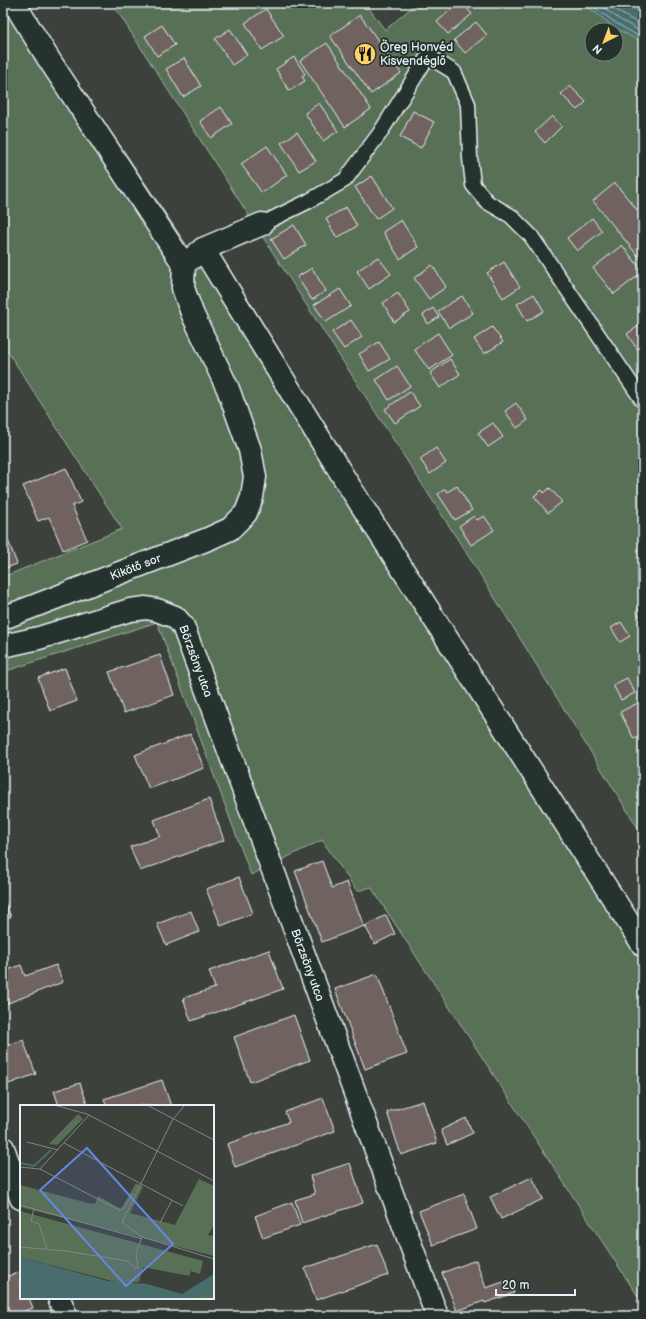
<svg xmlns="http://www.w3.org/2000/svg" width="646" height="1319" viewBox="0 0 646 1319" font-family="'Balsamiq Sans',sans-serif">
<rect width="100%" height="100%" fill="#3c413c"/>
<filter id="ink" filterUnits="userSpaceOnUse"><feTurbulence type="fractalNoise" baseFrequency=".025" numOctaves="2"/><feDisplacementMap in="SourceGraphic" scale="8" xChannelSelector="R" yChannelSelector="G"/><feConvolveMatrix kernelMatrix="1 2 1 2 8 2 1 2 1" color-interpolation-filters="sRGB"/></filter>
<g filter="url(#ink)">
<path fill="#587055" stroke="#a0b0a6" fill-rule="evenodd" d="M3,3H25L643,929V1304L371,887L357,891L322,840L251,875L157,622L3,672V577L122,529L3,344Z
M112,3H365L385,30L417,3H583L614,27L643,43V836L478,571ZM592,30H616V54H592Z"/>
<path fill="#496d6d" stroke="#89a2a5" d="M583,3H643V43L614,27Z"/>
<g fill="none" stroke-linecap="round" stroke-linejoin="round">
<path stroke="#a8bcc0" stroke-width="1" d="M588,3L616,23L643,39
M597,3L619,19L643,33
M607,3L622,14L643,26"/>
</g>
<path fill="#70635e" stroke="#e8f1f8" d="M458,3H462L472,14L448,34L437,22Z
M266,9L284,36L262,50L245,23Z
M360,15L401,73L371,94L330,36Z
M476,22L487,35L465,53L454,40Z
M162,25L175,45L157,56L145,36Z
M230,29L247,55L232,65L215,39Z
M327,43L371,109L345,127L300,61Z
M294,57L305,74L302,76L305,81L289,91L276,69Z
M184,58L201,86L183,97L166,69Z
M570,86L586,102L577,110L561,94Z
M319,103L338,131L323,141L305,113Z
M221,107L232,124L211,138L200,121Z
M413,111L434,122L421,148L400,137Z
M552,116L562,126L545,143L535,132Z
M297,132L316,161L299,171L281,143Z
M267,146L287,175L262,193L241,164Z
M372,176L392,208L376,219L355,187Z
M615,183L643,217V262L593,201Z
M346,207L357,226L337,238L326,219Z
M592,218L602,231L577,251L567,238Z
M401,220L418,247L400,259L383,232Z
M294,225L306,245L284,259L271,239Z
M622,245L643,272L614,294L593,268Z
M378,257L391,274L369,289L357,271Z
M504,262L520,287L503,298L487,273Z
M432,265L446,287L429,299L414,278Z
M312,268L326,291L312,300L297,277Z
M340,289L351,306L326,322L314,305Z
M398,293L410,312L394,322L383,303Z
M534,294L544,311L527,321L517,304Z
M462,296L473,313L449,328L438,311Z
M433,308L439,317L428,324L423,315Z
M351,320L362,337L344,349L332,332Z
M643,323V351L640,353L627,334Z
M492,327L503,342L484,354L474,339Z
M438,333L452,355L429,370L414,349Z
M379,342L390,359L369,371L359,354Z
M450,359L460,374L440,388L430,373Z
M397,366L410,386L389,400L376,380Z
M410,392L420,406L395,423L385,409Z
M516,403L528,420L517,428L505,411Z
M493,423L503,437L488,447L478,433Z
M436,448L446,463L430,474L420,459Z
M66,468L81,502L72,506L87,540L63,550L49,517L38,521L23,486Z
M457,486L472,510L455,520L438,494L445,489L447,492Z
M550,488L562,502L548,513L534,496L542,490L544,493Z
M474,516L477,520L484,516L494,530L471,545L459,526Z
M3,532H5L17,564L3,569Z
M643,606V621L636,611Z
M621,622L630,636L620,642L611,628Z
M160,655L174,695L124,713L109,672Z
M65,668L77,701L50,711L38,678Z
M627,678L635,693L621,700L613,685Z
M642,701L643,735L634,739L620,712Z
M190,734L204,768L149,789L135,755Z
M209,799L224,840L140,871L130,847L160,836L154,820Z
M322,861L332,888L347,882L364,926L322,942L295,871Z
M239,877L253,913L221,926L206,889Z
M3,900H4L11,917L3,920Z
M191,911L199,932L166,945L157,924Z
M386,915L395,934L375,944L365,926Z
M269,950L283,989L191,1021L183,998L215,988L209,971Z
M3,965L5,971L21,965L25,976L56,965L63,982L3,1005Z
M377,974L407,1054L365,1069L335,989Z
M294,1015L310,1060L250,1082L234,1037Z
M23,1040L36,1074L3,1086V1047Z
M162,1080L171,1106H107L104,1099Z
M80,1083L88,1106H59L54,1091Z
M323,1098L335,1131L235,1167L227,1144L289,1122L285,1112Z
M423,1101L437,1143L401,1155L387,1112Z
M466,1118L473,1133L447,1145L441,1130Z
M350,1163L363,1203L302,1223L295,1200L315,1194L310,1176Z
M532,1177L543,1199L501,1219L490,1197Z
M464,1194L477,1229L433,1245L419,1211Z
M292,1202L300,1225L263,1238L255,1216Z
M377,1244L388,1275L316,1300L305,1268Z
M476,1260L486,1288L509,1280L514,1293L485,1303L484,1301L457,1311L442,1273Z
M19,1272L21,1277V1298H29L33,1308L11,1316H3V1278Z"/>
<g fill="none" stroke-linecap="round" stroke-linejoin="round">
<g stroke="#e8f1f8" stroke-width="17">
<path id="service" d="M262,224L309,201L345,180L380,133L428,56L454,72L468,104L470,158L473,185L487,202L511,216L531,236L643,401"/>
</g>
<g stroke="#e8f1f8" stroke-width="25">
<g id="minor">
<path d="M203,249L346,481L643,945"/>
<path d="M191,259L203,249L262,224"/>
<path id="s1" d="M3,618L208,539L230,529L246,513L252,497L255,477L250,450L228,389L192,313L183,288L184,265L48,58L14,3"/>
<path id="s2" d="M3,646L39,638L130,610L146,608L157,610L175,617L183,626L437,1316"/>
<path d="M3,1148L21,1198"/>
<path d="M59,1298L66,1316"/>
</g>
</g>
<use href="#service" stroke="#26332d" stroke-width="14"/>
<use href="#minor" stroke="#26332d" stroke-width="22"/>
</g>
</g>
<defs>
<g id="restaurant-disc" transform="scale(1.15)"><circle r="9.5" fill="#ffd166" stroke="#26332d"/><path d="M-5-6h1v4h1v-4h1v4h1v-4h1v5L-1.5 .5V6h-2V.5L-5-1ZM5-6V6H3V1.5H1.5Q1.5-4 5-6Z" fill="#111"/></g>
</defs>
<g fill-rule="evenodd">
<use href="#restaurant-disc" x="365" y="54"/>
</g>
<g text-anchor="middle" dominant-baseline="central" stroke-width="4" stroke-linejoin="round" paint-order="stroke">
<g font-size="12" fill="#e8f1f8" stroke="#26332d" text-anchor="start">
<text x="380" y="47">Öreg Honvéd<tspan x="380" dy="14">Kisvendéglő</tspan></text>
</g>
<g font-size="12" fill="#e8f1f8" stroke="#26332d">
<text stroke="none"><textPath href="#s1" startOffset="142">Kikötő sor</textPath></text>
<text stroke="none"><textPath href="#s2" startOffset="228">Börzsöny utca</textPath></text>
<text stroke="none"><textPath href="#s2" startOffset="552">Börzsöny utca</textPath></text>
</g>
</g>
<g transform="translate(20 1105)">
<rect width="194" height="194" fill="#3c413c"/>
<path d="M58,9L63,14L37,40L29,39ZM179,74L194,81V120L188,130L194,131V151L0,102V80L68,98L75,99L78,91L101,104L116,78L123,82L110,108L155,120ZM0,106L183,156L180,169L171,166L169,171L123,162L119,177L100,178L0,152ZM194,188V194L168,193Z" fill="#587055"/>
<path d="M0,152L88,176L127,179L162,189L194,169V188L169,193L171,194H0Z" fill="#496d6d"/>
<path fill="none" stroke="#496d6d" stroke-width="2" d="M0,58L14,61L31,45"/>
<path fill="none" stroke="#818787" stroke-width="1" d="M34,0L67,9L194,76M127,0L194,35M165,0L153,14L102,117L122,132L194,154M7,37L38,45M44,38L163,101M0,62L20,64L99,105L103,104L113,88M20,64L69,10M0,100L122,134M14,104L11,116L19,119L27,144M140,118L152,95M0,142L46,146L107,156L115,163H118L116,148L122,132"/>
<path fill="#6487e3" fill-opacity="0.15" stroke="#6487e3" stroke-width="2" d="M67,43L153,139L106,181L20,85Z"/>
<rect width="194" height="194" fill="none" stroke="#e8f1f8" stroke-width="2"/>
</g>
<rect width="646" height="1319" fill="none" stroke="#26332d" stroke-width="16"/>
<rect x="8" y="8" width="630" height="1303" fill="none" stroke="#e8f1f8" stroke-width="1.5" filter="url(#ink)"/>
<g transform="translate(604 42) rotate(222)"><circle r="19" fill="#26332d" stroke="#747f7e"/>
<path d="M0-3L7 15L0 10L-7 15Z" fill="#ffd166"/>
<text y="-6" font-size="11" font-weight="bold" text-anchor="middle" fill="#e8f1f8">N</text>
</g>
<path d="M496 1289v6h79v-6" fill="none" stroke="#e8f1f8" stroke-width="2"/>
<text x="502" y="1289" font-size="12" fill="#e8f1f8" stroke="#26332d" stroke-width="3" paint-order="stroke">20 m</text>
</svg>
